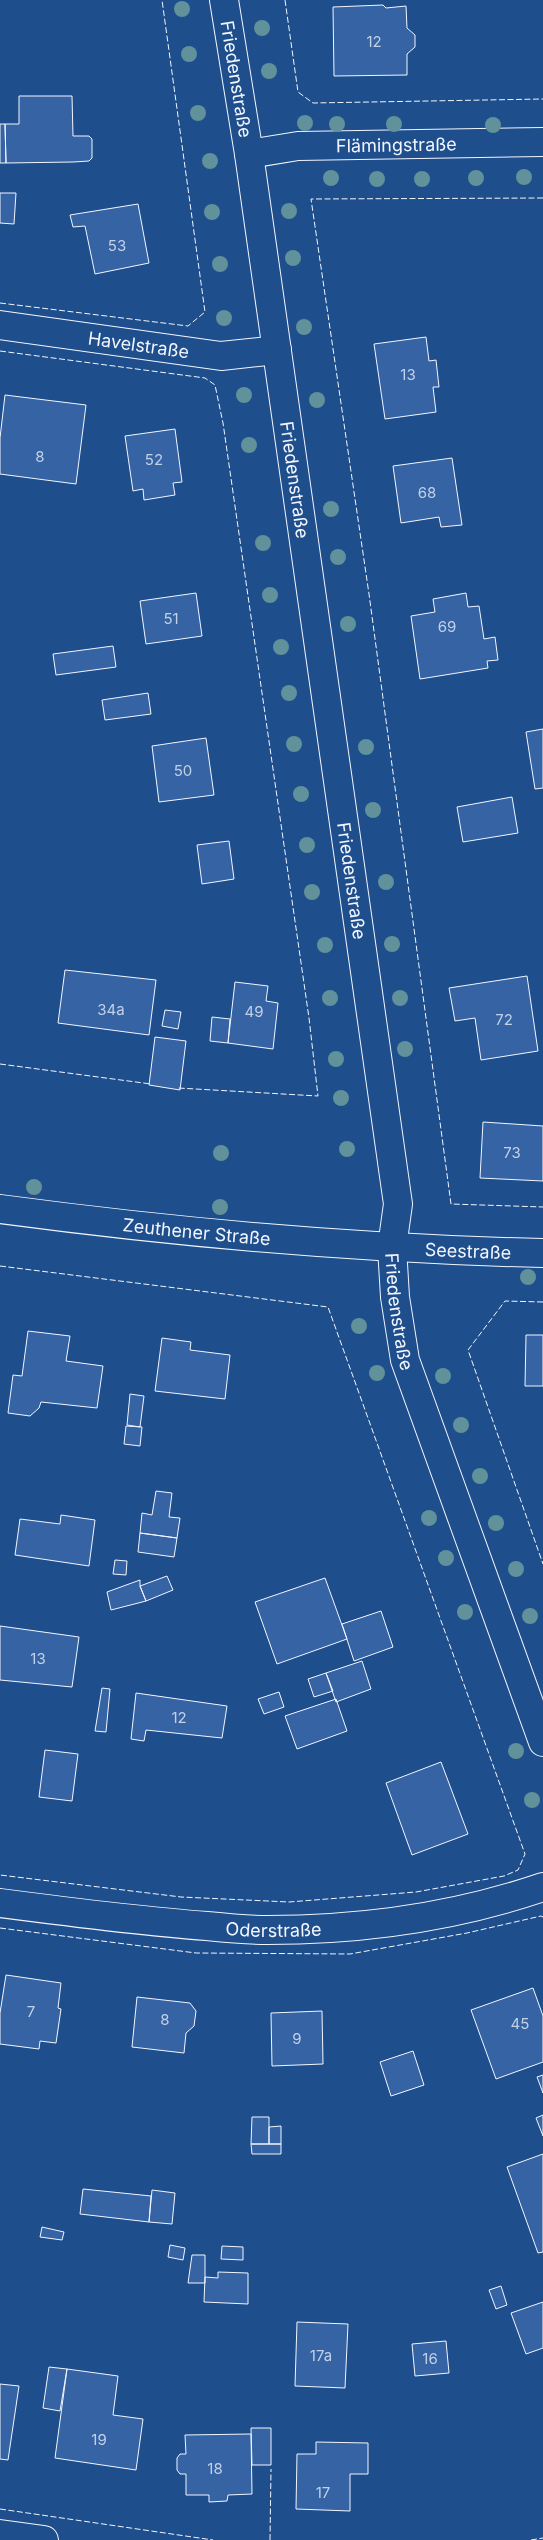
<svg xmlns="http://www.w3.org/2000/svg" width="543" height="2540" viewBox="0 0 543 2540" font-family="Inter,sans-serif">
<rect width="100%" height="100%" fill="#1f4e8c"/>
<path fill="#3563a3" stroke="#f2f6ff" d="M383,5L386,8L406,6L407,28L415,35V47L407,54V75L334,76L333,7Z
M19,96H72L73,136H89L92,139V158L89,161L73,162L6,163L5,124H19Z
M0,124H5L6,163H0Z
M0,193H16L14,224L0,223Z
M138,204L149,263L95,274L85,226L73,227L70,215Z
M426,337L429,361L436,360L439,387H433L436,412L385,419L374,344Z
M5,395L86,405L76,484L0,474V438Z
M175,429L182,482L173,483L175,495L144,500L143,489L133,491L125,436Z
M452,458L462,525L441,527L439,517L401,523L393,466Z
M196,593L202,636L146,644L140,601Z
M466,593L468,607L479,606L484,639L495,637L498,660L487,661L488,668L420,679L411,616L435,612L433,599Z
M113,646L116,667L56,675L53,654Z
M148,693L151,714L105,720L102,700Z
M543,729V788L535,789L526,732Z
M206,738L214,795L159,802L152,746Z
M512,797L518,833L463,842L457,807Z
M229,841L234,879L202,884L197,845Z
M65,970L156,980L149,1035L58,1023Z
M527,976L538,1051L481,1060L475,1018L455,1021L449,988Z
M235,982L268,986L266,1001L278,1003L273,1049L228,1043Z
M165,1010L181,1012L178,1029L162,1026Z
M212,1017L230,1019L228,1043L210,1041Z
M155,1037L186,1041L180,1090L149,1085Z
M483,1122L543,1126V1181L480,1178Z
M28,1331L70,1336L66,1361L103,1366L97,1408L41,1402L39,1408L30,1416L8,1413L13,1375L22,1376Z
M526,1335H543V1386H525Z
M162,1338L191,1342L190,1350L230,1355L225,1399L155,1391Z
M130,1394L144,1396L140,1427L127,1425Z
M126,1426L142,1427L140,1446L124,1444Z
M156,1491L172,1493L169,1517L180,1518L177,1538L140,1533L142,1513L152,1515Z
M61,1515L95,1520L89,1566L15,1555L20,1519L60,1524Z
M140,1533L177,1538L174,1557L138,1552Z
M115,1560L127,1561L126,1575L113,1574Z
M167,1576L173,1590L146,1601L140,1586Z
M325,1578L347,1639L277,1664L255,1602Z
M140,1580V1586L146,1601L111,1610L107,1592Z
M381,1611L393,1647L354,1661L342,1624Z
M0,1626L79,1637L72,1687L0,1680Z
M362,1661L371,1689L336,1702L326,1673Z
M326,1673L333,1691L314,1697L308,1679Z
M102,1688L110,1689L106,1732L95,1731Z
M279,1692L284,1707L264,1714L258,1699Z
M136,1693L227,1706L222,1738L146,1730L144,1741L131,1739Z
M336,1699L347,1731L297,1749L285,1716Z
M45,1750L78,1754L72,1801L39,1797Z
M441,1762L468,1834L412,1855L386,1783Z
M6,1975L61,1983L58,2008L61,2009L56,2043L40,2041L39,2049L0,2044V2013Z
M533,1988L543,2016V2062L496,2079L471,2010Z
M137,1997L190,2003L196,2011L194,2026L186,2033L184,2053L132,2047Z
M322,2011L323,2064L272,2066L271,2013Z
M413,2051L424,2085L391,2096L380,2062Z
M543,2075V2093L537,2077Z
M543,2115V2136L536,2118Z
M252,2117H269V2144H251Z
M281,2126V2144H269V2127Z
M251,2144H281V2154H252Z
M543,2154V2252L538,2253L507,2167Z
M83,2189L151,2196L149,2222L80,2214Z
M152,2190L175,2193L172,2224L149,2222Z
M42,2227L64,2232L62,2240L40,2237Z
M170,2245L185,2248L183,2260L168,2257Z
M222,2246L243,2247V2260L221,2259Z
M192,2255H205V2283H188Z
M218,2272L248,2273V2304L204,2302L205,2277L218,2278Z
M501,2286L507,2305L496,2309L489,2290Z
M543,2302V2348L526,2354L511,2313Z
M297,2322L348,2324L345,2388L295,2386Z
M446,2341L449,2373L415,2376L412,2344Z
M49,2367L67,2369L60,2411L43,2408Z
M67,2369L118,2376L113,2415L143,2419L136,2470L55,2458Z
M0,2384L19,2386L8,2460L0,2459Z
M251,2428H271V2465H252Z
M251,2434L252,2494L228,2495L227,2501L209,2502V2495H186V2474H180L177,2470V2458L180,2454H186L185,2435Z
M316,2442L368,2443V2474H350V2511L296,2509L297,2454H316Z"/>
<g fill="none" stroke-linecap="round" stroke-linejoin="round">
<g stroke="#f2f6ff" stroke-width="30">
<g id="minor">
<path id="s1" d="M224,0L249,154L398,1204L392,1247"/>
<path id="s2" d="M249,154L298,146L543,142"/>
<path id="s3" d="M0,325L221,356L277,350"/>
<path id="s4" d="M0,1903C69,1912 138,1921 207,1926C227,1928 247,1930 267,1930C360,1930 455,1917 543,1887"/>
<path d="M0,2534L44,2540"/>
</g>
</g>
<g stroke="#f2f6ff" stroke-width="30">
<g id="tertiary">
<path id="s5" d="M392,1247L395,1297L405,1360L543,1742"/>
</g>
</g>
<g stroke="#f2f6ff" stroke-width="30">
<g id="secondary">
<path id="s6" d="M0,1209C180,1233 362,1249 543,1253"/>
</g>
</g>
<use href="#minor" stroke="#1f4e8c" stroke-width="28"/>
<use href="#tertiary" stroke="#1f4e8c" stroke-width="28"/>
<use href="#secondary" stroke="#1f4e8c" stroke-width="28"/>
<path stroke="#f2f6ff" stroke-width="1" stroke-dasharray="6 2.5" stroke-linecap="butt" d="M285,0L298,92L313,103L543,99
M543,198L311,199L369,594L451,1204L543,1207
M0,303L188,326L205,312L162,0
M0,351L205,378L215,385L223,423L309,1018L318,1096L178,1088
M0,1064L151,1084
M0,1266L328,1307L525,1854L518,1870L504,1876L416,1892L289,1902L181,1897L0,1875
M543,1302L505,1301L468,1350L543,1564
M0,1928L196,1953L350,1954L467,1933L541,1916L543,1917
M0,2509L213,2540
M270,2540L271,2469
M531,2540L543,2538"/>
</g>
<g fill="#61919a">
<circle cx="182" cy="9" r="8"/>
<circle cx="262" cy="28" r="8"/>
<circle cx="189" cy="54" r="8"/>
<circle cx="269" cy="71" r="8"/>
<circle cx="198" cy="113" r="8"/>
<circle cx="305" cy="123" r="8"/>
<circle cx="337" cy="124" r="8"/>
<circle cx="394" cy="124" r="8"/>
<circle cx="493" cy="125" r="8"/>
<circle cx="210" cy="161" r="8"/>
<circle cx="524" cy="177" r="8"/>
<circle cx="331" cy="178" r="8"/>
<circle cx="476" cy="178" r="8"/>
<circle cx="377" cy="179" r="8"/>
<circle cx="422" cy="179" r="8"/>
<circle cx="289" cy="211" r="8"/>
<circle cx="212" cy="212" r="8"/>
<circle cx="293" cy="258" r="8"/>
<circle cx="220" cy="264" r="8"/>
<circle cx="224" cy="318" r="8"/>
<circle cx="304" cy="327" r="8"/>
<circle cx="244" cy="395" r="8"/>
<circle cx="317" cy="400" r="8"/>
<circle cx="249" cy="445" r="8"/>
<circle cx="331" cy="509" r="8"/>
<circle cx="263" cy="543" r="8"/>
<circle cx="338" cy="557" r="8"/>
<circle cx="270" cy="595" r="8"/>
<circle cx="348" cy="624" r="8"/>
<circle cx="281" cy="647" r="8"/>
<circle cx="289" cy="693" r="8"/>
<circle cx="294" cy="744" r="8"/>
<circle cx="366" cy="747" r="8"/>
<circle cx="301" cy="794" r="8"/>
<circle cx="373" cy="810" r="8"/>
<circle cx="307" cy="845" r="8"/>
<circle cx="386" cy="882" r="8"/>
<circle cx="312" cy="892" r="8"/>
<circle cx="392" cy="944" r="8"/>
<circle cx="325" cy="945" r="8"/>
<circle cx="330" cy="998" r="8"/>
<circle cx="400" cy="998" r="8"/>
<circle cx="405" cy="1049" r="8"/>
<circle cx="336" cy="1059" r="8"/>
<circle cx="341" cy="1098" r="8"/>
<circle cx="347" cy="1149" r="8"/>
<circle cx="221" cy="1153" r="8"/>
<circle cx="34" cy="1187" r="8"/>
<circle cx="220" cy="1207" r="8"/>
<circle cx="528" cy="1277" r="8"/>
<circle cx="359" cy="1326" r="8"/>
<circle cx="377" cy="1373" r="8"/>
<circle cx="443" cy="1376" r="8"/>
<circle cx="461" cy="1425" r="8"/>
<circle cx="480" cy="1476" r="8"/>
<circle cx="429" cy="1518" r="8"/>
<circle cx="496" cy="1523" r="8"/>
<circle cx="446" cy="1558" r="8"/>
<circle cx="516" cy="1569" r="8"/>
<circle cx="465" cy="1612" r="8"/>
<circle cx="530" cy="1616" r="8"/>
<circle cx="516" cy="1751" r="8"/>
<circle cx="532" cy="1800" r="8"/>
</g>
<g text-anchor="middle" dominant-baseline="central" stroke-width="4" stroke-linejoin="round" paint-order="stroke">
<g font-size="15" fill="#c3d1e8">
<text x="374" y="41">12</text>
<text x="117" y="245">53</text>
<text x="408" y="374">13</text>
<text x="40" y="456">8</text>
<text x="154" y="459">52</text>
<text x="427" y="492">68</text>
<text x="171" y="618">51</text>
<text x="447" y="626">69</text>
<text x="183" y="770">50</text>
<text x="111" y="1009">34a</text>
<text x="254" y="1011">49</text>
<text x="504" y="1019">72</text>
<text x="512" y="1152">73</text>
<text x="38" y="1658">13</text>
<text x="179" y="1717">12</text>
<text x="31" y="2011">7</text>
<text x="165" y="2019">8</text>
<text x="520" y="2023">45</text>
<text x="297" y="2038">9</text>
<text x="321" y="2355">17a</text>
<text x="430" y="2358">16</text>
<text x="99" y="2439">19</text>
<text x="215" y="2468">18</text>
<text x="323" y="2492">17</text>
</g>
<g font-size="18" fill="#f2f6ff" stroke="#1f4e8c">
<text stroke="none"><textPath href="#s1" startOffset="80">Friedenstraße</textPath></text>
<text stroke="none"><textPath href="#s2" startOffset="148">Flämingstraße</textPath></text>
<text stroke="none"><textPath href="#s3" startOffset="140">Havelstraße</textPath></text>
<text stroke="none"><textPath href="#s1" startOffset="485">Friedenstraße</textPath></text>
<text stroke="none"><textPath href="#s1" startOffset="890">Friedenstraße</textPath></text>
<text stroke="none"><textPath href="#s6" startOffset="198">Zeuthener Straße</textPath></text>
<text stroke="none"><textPath href="#s6" startOffset="470">Seestraße</textPath></text>
<text stroke="none"><textPath href="#s5" startOffset="65">Friedenstraße</textPath></text>
<text stroke="none"><textPath href="#s4" startOffset="275">Oderstraße</textPath></text>
</g>
</g>
</svg>
